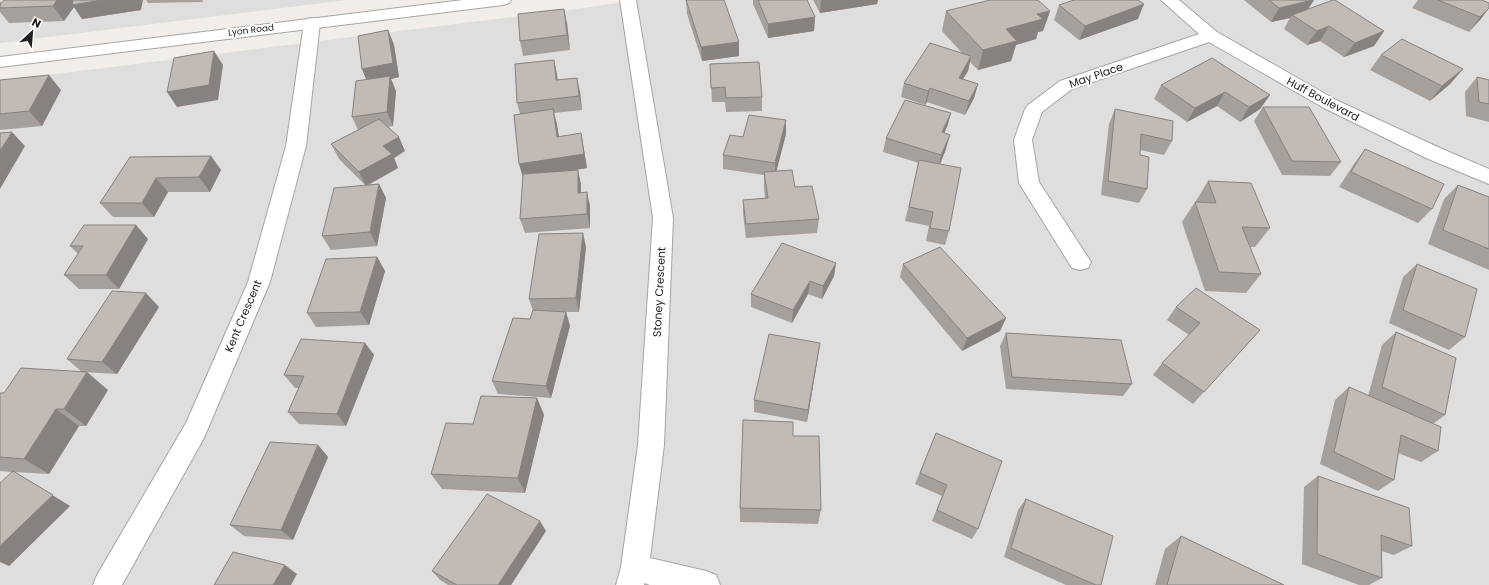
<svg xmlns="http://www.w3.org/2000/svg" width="1489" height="585" viewBox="0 0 1489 585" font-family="Poppins,sans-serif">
<rect width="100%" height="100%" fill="#f1eee9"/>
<path fill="#dfdede" d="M0,0H347L0,43Z
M637,0H1489V585H0V81L584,8Z"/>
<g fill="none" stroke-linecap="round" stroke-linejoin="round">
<g stroke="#a5a5a5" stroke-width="2">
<path id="minor" d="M620,0H636L673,218L664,445L650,558L706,571L716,575L720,585H650L644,583V585H616L621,567L638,445L653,218Z
M1161,0H1179L1217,32L1336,100L1440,148L1489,169V184L1426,158L1324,108L1209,42L1072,89L1042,112L1032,140L1039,182L1091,262L1088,268L1080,270L1072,268L1019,183L1014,140L1025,109L1028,105L1060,81L1199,34Z
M312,18L318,19L320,23L306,146L270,282L204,438L122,585H93L97,575L186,423L248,282L286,146L304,23L306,19Z"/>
</g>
<g stroke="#a5a5a5" stroke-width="2">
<path id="tertiary" d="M463,0H511L509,3L503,5L0,67V57Z"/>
</g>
<use href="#minor" fill="#fff" fill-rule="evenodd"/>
<use href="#tertiary" fill="#fff" fill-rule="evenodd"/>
</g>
<path fill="#a6a09c" d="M146,0H203L202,2L148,3Z
M686,0L739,42V56L702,61L687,14Z
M753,0H807L815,17L814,31L768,38L753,4Z
M813,0H878L877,4L820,13Z
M1244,0H1314L1308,9L1384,31L1374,46L1344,57L1320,41L1307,45L1284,29L1290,18L1271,22Z
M1418,0H1482L1489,3V8L1469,32L1412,8Z
M0,1L1,3L141,10L82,19L74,7L64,21L9,23L0,12Z
M1059,5L1138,19L1079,40L1054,20Z
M946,11H1050L1043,31L1038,32L1036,39L1016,45L1011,61L978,70L970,62L968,71L963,79L978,84L974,98L965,115L927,102L925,105L901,97L904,83L962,53L942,31Z
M567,23L570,50L523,56L520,41Z
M388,30L394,45L399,77L391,79L396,91L393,126L388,127L405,151L394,158L398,168L368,185L379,184L386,198L377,246L331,250L322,236L365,185L339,159L331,144L358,130L352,117L366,79L362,69Z
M1381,55L1463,69L1450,84L1430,101L1370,70Z
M710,64L762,97V111L726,112L725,102H712Z
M557,74V80L580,92L582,110L554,113L559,137L581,133L587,168L574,170L581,184V193L590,206V228L525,233L520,219L523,178L520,114L517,103Z
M1477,77L1489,80V122L1466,116L1465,92Z
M0,80L61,90L42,126L0,130Z
M1161,85L1270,95L1260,109L1240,122L1217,106L1187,122L1154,99Z
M1263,107L1341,162L1330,176L1282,175L1254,121Z
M1115,109L1172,141L1164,155L1140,150V155L1147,189L1139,203L1101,195L1109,124Z
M951,113L947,127L944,133L946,149L940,164L949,231L945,245L926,241L929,226L905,221L919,163L883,152L886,138Z
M786,120V134L776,171L795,187L819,219L817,233L746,238L743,214V200L765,198L764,186V175L723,169V155L743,137Z
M1365,149L1432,209L1418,223L1339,187L1354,164Z
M211,156L221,170L210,192H168L154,217H113L100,203L130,157Z
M1208,181L1270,228L1255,247H1250L1261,274L1246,293L1205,291L1182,222L1195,202L1196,203V201Z
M1458,185L1489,197V270L1428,244L1444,199Z
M148,239L119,289H79L64,275L78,254L70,246Z
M586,247L579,312H560H566L570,326L551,398L498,394L492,381L530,319L533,311L529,299Z
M377,257L385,271L369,325L316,327L307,313Z
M836,263L834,276L822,299L808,294L792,323L751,307V294Z
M903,264L1006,318L1000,331L962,351L900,277Z
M1417,264L1465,337L1449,350L1389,323L1403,277Z
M159,307L117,374L82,372L67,359Z
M1176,307L1260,330L1193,404L1153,375L1162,363L1189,335L1167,320Z
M1396,332L1445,415L1433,424L1438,451L1421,462L1398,453L1394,480L1378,491L1320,464L1335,400L1349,387L1368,396L1382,345Z
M1006,333L1132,384L1123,396L1006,389L1000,346Z
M365,343L374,355L346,426L299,424L288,412L299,388H295L284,375Z
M818,356L807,422L754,412V400Z
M108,390L86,426H79L49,474L14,472L70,506L9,566L12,472L0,471V393Z
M537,398L544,415L525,493L442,489L431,474L473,424Z
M936,433L978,529L972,539L932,521L942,496L915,484Z
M793,436L821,510L818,524L740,522V508Z
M318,445L328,457L293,540L244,536L230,525Z
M1318,476L1412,546L1394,555L1381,551L1382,578L1369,585H1359L1302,564L1304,487Z
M1026,499L1101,585H1066L1004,557L1018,510Z
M546,531L511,585H448L440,580L432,571Z
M1181,536L1284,585H1155L1165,549Z"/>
<path fill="#87827f" d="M57,0H143L141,10L82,19L74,7L64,21L53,6Z
M821,0H878L877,4L820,13Z
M1314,0L1305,14L1292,15L1290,18L1271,22L1279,8Z
M1144,4L1138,19L1079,40L1085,26Z
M1489,8L1481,19L1469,32L1480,17Z
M564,9L567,23L570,50L567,35Z
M1050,11L1043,31L1038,32L1036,39L1016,45L1011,61L978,70L983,50L1006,29L1037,14Z
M815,17L814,31L768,38V24Z
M1329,26L1320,41L1307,45L1317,31Z
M388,30L394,45L399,77L391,79L396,91L393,126L387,112L368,83L362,69Z
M1384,31L1374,46L1344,57L1355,43Z
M739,42V56L702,61L701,47Z
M214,51L223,65L218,100L177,107L167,92Z
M971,56L968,71L955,92L959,78Z
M554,60L557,74L559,95L556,80Z
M1463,69L1450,84L1430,101L1442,86Z
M49,75L61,90L42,126L29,111Z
M577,78L580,92L582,110L579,96Z
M978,84L974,98L965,115L969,101Z
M930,88L927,102L925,105L928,91Z
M1225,92L1217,106L1187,122L1195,108Z
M1270,95L1260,109L1240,122L1249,107Z
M553,109L557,124L561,151L557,137Z
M951,113L947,127L938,147L942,132Z
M786,120V134L775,177V163Z
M12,132L25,146L0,189V151Z
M581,133L587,168L523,178L519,164Z
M950,135L946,149L938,169L941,155Z
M399,137L405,151L394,158L398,168L366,186L359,172L383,146Z
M211,156L221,170L210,192L199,177Z
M578,170L581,184V207L578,193Z
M156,178L168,192L154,217L142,203Z
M379,184L386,198L377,246L370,232Z
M587,192L590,206V228L587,214Z
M136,225L148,239L119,289L106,275Z
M583,233L586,247L579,312L576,298Z
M377,257L385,271L369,325L360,312Z
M836,263L834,276L822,299L823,286Z
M810,281L808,294L792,323L793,310Z
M146,293L159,307L117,374L102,362Z
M566,312L570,326L551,398L546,386Z
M1006,318L1000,331L962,351L967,338Z
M365,343L374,355L346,426L337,414Z
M820,343L818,356L807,422L808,410Z
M87,372L108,390L86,426L64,409Z
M537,398L544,415L525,493L518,478Z
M56,409L79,426L49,474L24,459Z
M318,445L328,457L293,540L281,530Z
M13,471L70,506L9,566L0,562V546Z
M540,521L546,531L511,585H498Z
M285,565L297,574L291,585H273Z"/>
<path fill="#c1bab5" stroke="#87827f" d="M4,0H57L53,6L0,8V5Z
M73,0H102L72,5Z
M686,0H724L739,42L701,47Z
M758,0H807L815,17L768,24Z
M990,0H1038L1050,11L1037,14L1043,19L1006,29L1017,41L983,50L946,11Z
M1074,0H1138L1144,4L1085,26L1059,5Z
M1269,0H1313L1279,8Z
M1333,0H1335L1384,31L1355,43L1329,26L1317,31L1292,15Z
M1438,0H1482L1489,3V8L1480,17Z
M564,9L567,35L520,41L518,14Z
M388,30L393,63L362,69L358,36Z
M1402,39L1463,69L1442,86L1381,55Z
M930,43L971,56L959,78L978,84L969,101L930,88L928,91L904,83Z
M214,51L209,85L167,92L174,58Z
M1212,58L1270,95L1249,107L1225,92L1195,108L1161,85Z
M554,60L556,80L577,78L579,96L517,103L515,64Z
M759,62L762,97L726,98L725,87L711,88L710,64Z
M49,75L29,111L0,114V80Z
M390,76L387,112L352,117L356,81Z
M1477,77L1489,80V104L1479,102Z
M905,100L951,113L942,132L950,135L941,155L886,138Z
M1263,107H1309L1341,162L1292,161Z
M553,109L557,137L581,133L584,154L519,164L514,115Z
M1115,109L1173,121L1172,141L1141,134L1140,155L1149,157L1147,189L1108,181Z
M749,115L786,120L775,163L723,155L730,135L743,137Z
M379,119L399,137L383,146L392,154L359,172L331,144Z
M12,132L0,151V133Z
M1365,149L1444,184L1432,209L1351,172Z
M211,156L199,177L156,178L142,203H100L130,157Z
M919,160L961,168L949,231L930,228L933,212L909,207Z
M578,170V193L587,192V214L520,219L523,174Z
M792,170L795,187L812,186L819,219L746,224L743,200L768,198L764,172Z
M1208,181L1251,183L1270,228L1242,227L1261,274L1219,272L1195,202L1216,203Z
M379,184L370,232L322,236L334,188Z
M1458,185L1489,197V249L1443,230Z
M84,225H136L106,275H64L83,246H70Z
M583,233L576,298L529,299L539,234Z
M782,243L836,263L823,286L810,281L793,310L751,294Z
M940,247L1006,318L967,338L903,264Z
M377,257L360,312L307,313L326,259Z
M1417,264L1477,289L1465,337L1403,310Z
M1196,288L1260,330L1204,392L1162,363L1200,323L1176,307Z
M112,291L146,293L102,362L67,359Z
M533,310L566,312L546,386L492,381L513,318L530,319Z
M1396,332L1456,358L1445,415L1382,387Z
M1006,333L1121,340L1132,384L1012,377Z
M769,334L820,343L808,410L754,400Z
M301,339L365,343L337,414L288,412L304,376L284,375Z
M21,368L87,372L64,409H56L24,459L0,457V393H4Z
M1349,387L1441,427L1438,451L1401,435L1394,480L1334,452Z
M481,396L537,398L518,478L431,474L446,423L473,424Z
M743,420L793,422V436H819L821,510L740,508Z
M936,433L1002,461L978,529L937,510L947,485L920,473Z
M270,442L318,445L281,530L230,525Z
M13,471L53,495L0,546V483Z
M1318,476L1409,508L1412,546L1381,535L1382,578L1317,554Z
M487,494L540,521L498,585H457L432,571Z
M1026,499L1113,536L1101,585H1096L1011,548Z
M1181,536L1284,585H1167Z
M233,552L285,565L273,585H214Z"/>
<g text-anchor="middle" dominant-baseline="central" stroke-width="4" stroke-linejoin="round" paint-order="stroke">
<g font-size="9" fill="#212121" stroke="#fff">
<text transform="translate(251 30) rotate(-7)">Lyon Road</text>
</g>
<g font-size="11" fill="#212121" stroke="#fff">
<text transform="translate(1096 75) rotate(-19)">May Place</text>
<text transform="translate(1323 99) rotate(28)">Huff Boulevard</text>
<text transform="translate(659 292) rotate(-87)">Stoney Crescent</text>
<text transform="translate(243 316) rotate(-67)">Kent Crescent</text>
</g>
</g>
<g transform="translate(32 32) rotate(26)" stroke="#ffffff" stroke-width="3" paint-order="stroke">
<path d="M0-3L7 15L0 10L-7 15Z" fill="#212121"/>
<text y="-6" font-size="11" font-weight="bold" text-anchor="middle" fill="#212121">N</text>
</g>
</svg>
